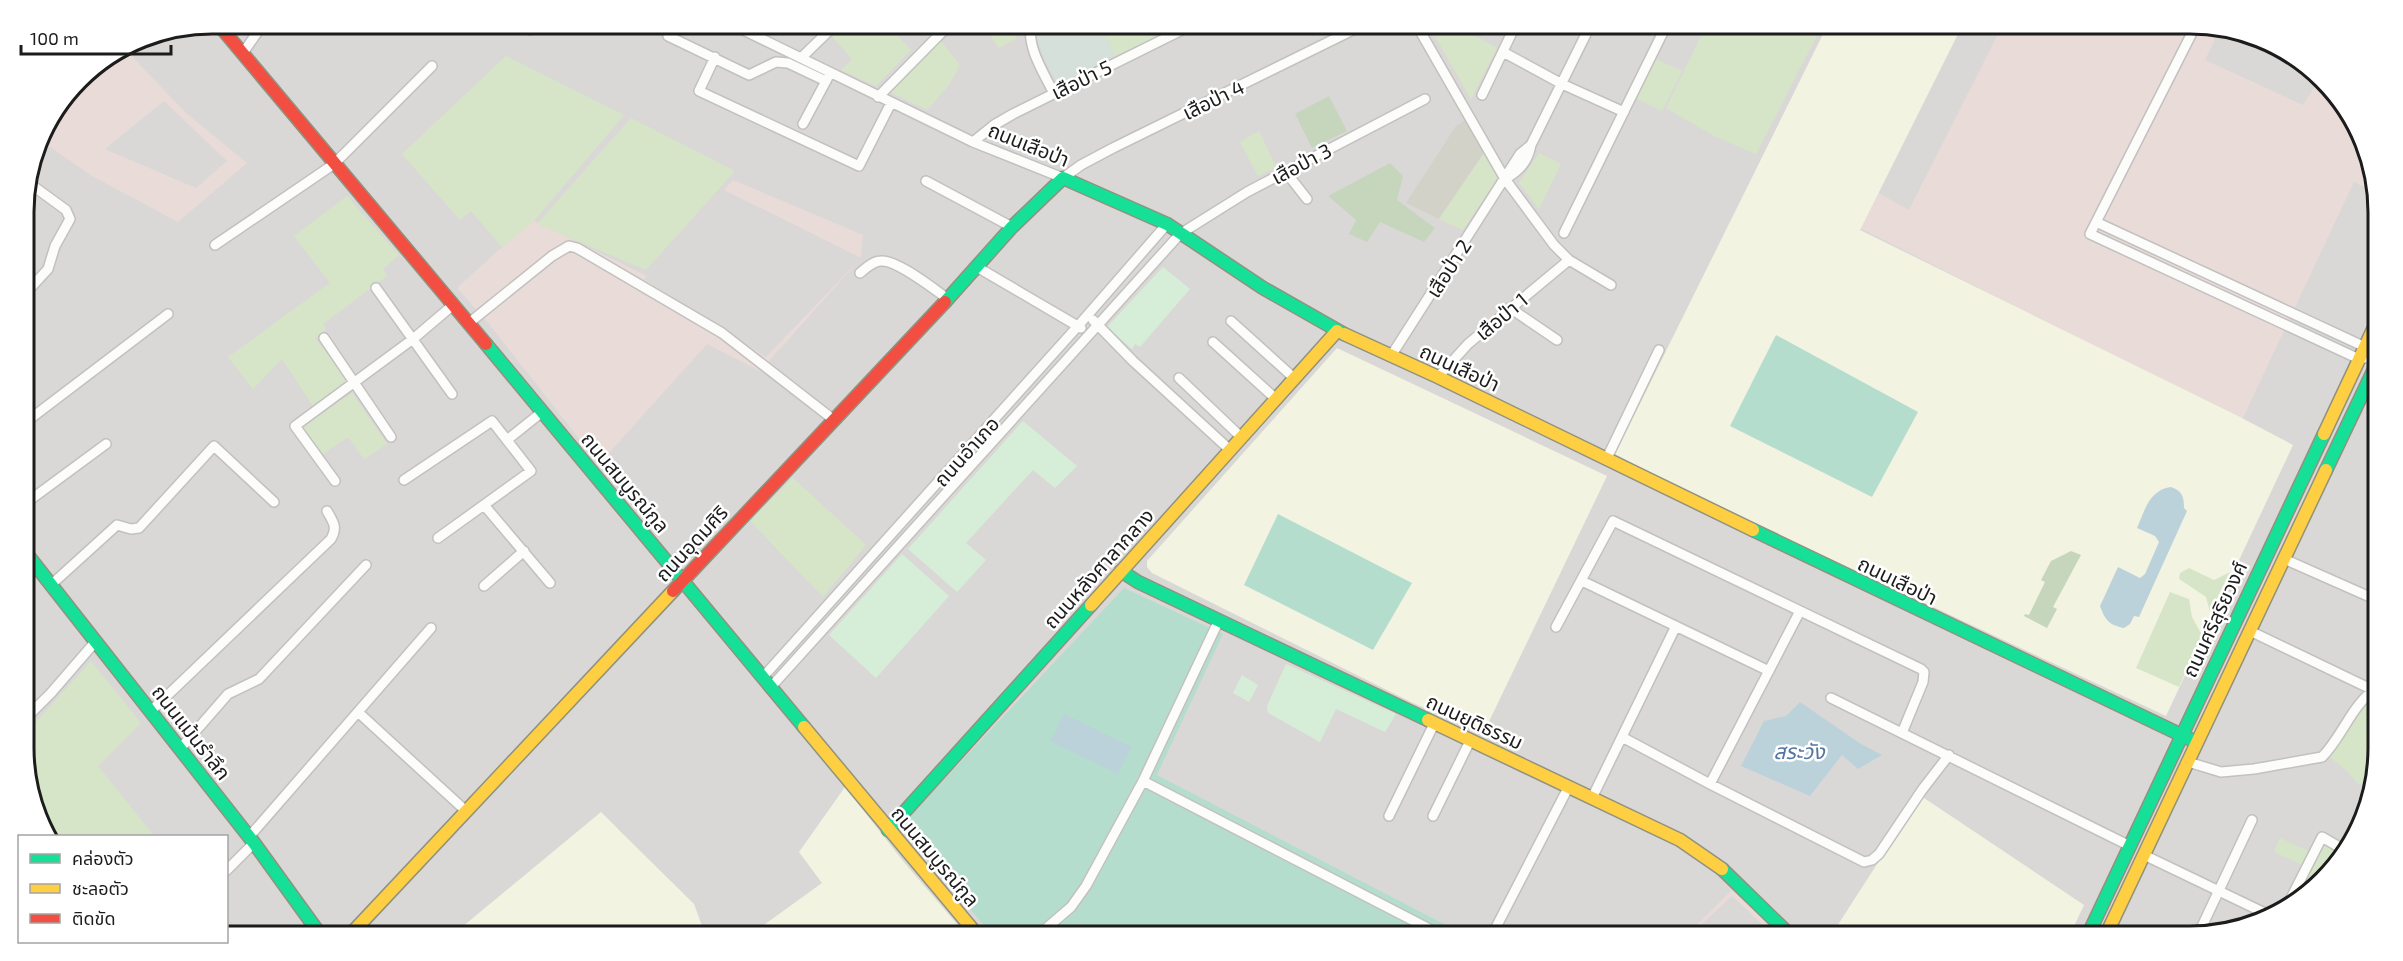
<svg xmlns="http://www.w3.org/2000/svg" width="2403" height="961" viewBox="0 0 2403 961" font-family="'Exo 2','Noto Sans Thai',sans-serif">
<rect width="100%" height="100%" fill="#ebe9e5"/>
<path fill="#dad8d6" d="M213,24H2190L2251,34L2332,89L2364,140L2377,188L2379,748L2369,809L2340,863L2305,898L2251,927L2202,937H227L226,836H53L28,785L24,200L43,130L88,71L141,38Z"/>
<path fill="#e8dbd8" d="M2003,24H2190L2251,34L2332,89L2364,140L2377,193L2354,182L2242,420L1860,228L1878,193L1909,210Z
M124,48L185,112L247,163L178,222L92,176L40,140L43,130L88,71Z
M733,180L863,235L861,258L760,371L707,344L599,464L489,324L457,288L502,247L534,221L647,276Z
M1732,890L1781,937H1685Z"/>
<path fill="#f3f3e1" d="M1828,24H1963L1860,230L2238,416L2293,445L2166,716L1679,488L1615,454Z
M1337,348L1607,476L1483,734L1411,702L1152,573L1147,567V561Z
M845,787L903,861L968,937H747L822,883L799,852Z
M1921,796L2084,905L2069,937H1830Z
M601,812L694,904L706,937H450Z"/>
<path fill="#d9d8d6" d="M2220,29L2251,34L2319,80L2303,105L2205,60Z
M164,101L227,161L196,188L105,149Z
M724,190L861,258L766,357L644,279Z
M1092,345L1115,366L1108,374L1101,369L1077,397L1084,404L1079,408L1075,405L1058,423L1048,417L1064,400L1050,390Z
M348,437L363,457L338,474L323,454Z
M1034,469L1060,492L1043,509L1038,533L1021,551L992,565L966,543Z
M963,602L992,626L1002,617L1033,646L1018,662L1003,649L996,655L980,641L954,671L941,664L922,685L934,693L914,715L877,681L945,609L951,614Z
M1236,650L1275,668L1259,700L1254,706L1247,707L1235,704L1227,717L1208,708Z
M1532,687L1577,709L1558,745L1516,722Z
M2306,694L2347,713L2325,744L2303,729L2307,719L2298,714Z
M1336,709L1387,734L1370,768L1320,742Z
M2133,723L2156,733L2111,824L2089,813Z
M1214,738L1253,758L1242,782L1189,755L1194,745L1206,751Z
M699,766L736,801L672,882L617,828L665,789L670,792Z
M1535,794L1552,803L1543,819L1526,811Z
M2064,819L2105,839L2091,869L2049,850Z
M1668,877L1678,881L1675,884L1700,909L1680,927L1669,928L1656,902Z
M1732,896L1767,929L1761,937H1688Z"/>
<path fill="#d3d2c8" d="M1467,119L1486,150L1439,219L1406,203L1456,126Z"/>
<path fill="#d6e5c7" d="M842,24H886L911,50L876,86L841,70L852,59L831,35Z
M993,24H1014L1013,31L1017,38L999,48L986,29Z
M1100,24H1184L1115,56Z
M1443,24H1454L1497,48L1471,99L1435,36Z
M1707,24H1823L1756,154L1716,137L1666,108Z
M940,40L960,65L948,86L927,110L888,91Z
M506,56L624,115L534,221L502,247L471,211L460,220L402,154Z
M1656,59L1682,71L1662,111L1636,98Z
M631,118L735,171L646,270L537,224Z
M1259,131L1276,167L1258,176L1240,142Z
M1486,150L1497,179L1463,230L1439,219Z
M1539,153L1561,164L1539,209L1519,183Z
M347,196L399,255L383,269L387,276L323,324L326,329L315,338L347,381L313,406L282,359L253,389L228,357L330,283L294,236Z
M352,393L387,444L364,459L348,437L323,454L303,427Z
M793,478L866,545L823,597L750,521Z
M2189,568L2214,580L2230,572L2210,612L2206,597L2179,579L2180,573Z
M2170,592L2189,599L2192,617L2202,635L2179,687L2136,668Z
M91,661L141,723L98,766L154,836H53L32,794L35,790L32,770L27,766V732Z
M2379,686V748L2375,773L2359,785L2345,769L2325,754Z
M2280,838L2308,851L2303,865L2274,852Z
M2324,842L2345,854C2335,872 2314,893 2296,903Z"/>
<path fill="#c5d6bd" d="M1329,96L1347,131L1312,148L1295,114Z
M1390,163L1403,176L1397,200L1435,228L1424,242L1380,222L1367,242L1349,234L1356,220L1328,196Z
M2071,551L2081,555L2053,607L2057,609L2047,628L2024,616L2025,614L2029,615L2045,582L2041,580L2051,561Z"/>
<path fill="#d4e0d9" d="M1036,24H1100L1115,56L1057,84C1047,64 1036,46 1036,24Z"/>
<path fill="#d6eed7" d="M1163,267L1190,289L1140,347L1135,344L1132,349L1107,327Z
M1023,421L1077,466L1055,488L1033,470L966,543L986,560L957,592L908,549Z
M902,554L949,596L876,678L829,635Z
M1286,664L1396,714L1385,732L1336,709L1320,742L1268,713L1267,706Z
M1242,675L1258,685L1249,702L1233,693Z"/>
<path fill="#b5ddce" d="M1776,335L1918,412L1872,497L1730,426Z
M1278,514L1412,583L1373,650L1244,585Z
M1124,588L1223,634L1157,775L1469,937H994L908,837L905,821Z"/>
<path fill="#bcd2da" d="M2171,487C2182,491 2184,496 2184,508L2187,511L2139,617L2134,616L2130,624L2124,628C2109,625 2105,620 2100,606L2118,567L2140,578L2145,574L2159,542L2155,536L2137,528C2145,510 2149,490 2171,487Z
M1800,702L1861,744L1882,755L1858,769L1842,755L1810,796L1741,766L1764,721L1786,716Z
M1064,714L1132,747L1118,774L1050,741Z"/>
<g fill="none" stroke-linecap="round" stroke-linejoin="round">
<g stroke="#c2c1bf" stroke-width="12">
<path id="street" d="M731,24L973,142L1063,178L1081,165L1113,148L1365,24
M1031,24C1027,48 1043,71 1053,92
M1416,24L1505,179L1554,245L1569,260L1611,285
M2196,25L2090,234L2359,359L2378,355
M530,30L534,24
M668,36L749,75L776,62L788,63L826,81L830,73
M1503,52L1562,84L1624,112
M243,53L263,24
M715,57L699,91L859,166L891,103
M801,58L836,24
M1482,95L1516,24
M878,97L950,24
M803,124L826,81
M973,142L994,125L1013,114L1194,24
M1285,171L1307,199
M1507,178C1521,169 1528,161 1531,145L1591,24
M926,181L1012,227
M2096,222L2378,353
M1564,233L1667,24
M215,245L334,164L432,66
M977,267L1081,328
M860,273C866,268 873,261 881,261C896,259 934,289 948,299
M376,288L452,394
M25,294L48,269L55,246L70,219L66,210L29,183
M1510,308L1557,340
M1093,320L1133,361L1230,450
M1231,321L1294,378
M469,323L552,256L569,246L577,248L722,333L834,420
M324,338L391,437
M1213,342L1276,399
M1391,356L1520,154L1531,145
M1438,377L1468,344L1569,260
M1179,378L1241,437
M26,422L168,314
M507,440L542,412
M1606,460L1659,350
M404,480L492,421L531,471L438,538
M335,481L295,426L413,339L453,305
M26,503L106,444
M484,505L550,583
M2284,559L2379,601
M1582,581L1769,671
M52,584L117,525L131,529L139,528L214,446L274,502
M484,586L524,551
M1556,627L1613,521L1921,669L1924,672L1923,682L1902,733
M2250,631L2373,690
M763,677L1078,326L1167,224
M771,687L1180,234L1247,192L1425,99
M1831,698L2130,846
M151,711L331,539C338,527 333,522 327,511
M359,713L467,812
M27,717L51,693L96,641
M1622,737L1710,784L1864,862L1872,860L1879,854L1922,790L1949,755
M180,749L228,694L259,679L366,565
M2188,762L2221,772L2254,769L2322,757C2343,736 2352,703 2379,686
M1143,781L1445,937
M1710,784L1800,611
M1592,798L1676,626
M1389,816L1434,724
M1433,816L1470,741
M249,837L431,628
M2144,855L2271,916
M226,871L254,843
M2286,908L2322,837L2346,851
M1036,937L1071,907L1086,886L1143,781L1219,620
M1491,937L1568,788
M2197,937L2252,820"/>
</g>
<g stroke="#90927f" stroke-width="15">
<path id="fast" d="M945,302L1012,227L1063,178L1167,224L1263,288L1344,334
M486,344L804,727
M2326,470L2378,361
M1753,530L2196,742
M26,553L254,843L322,937
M1121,571L1138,582L1428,720
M888,830L1091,605
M1722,869L1792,937
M2087,937L2324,434"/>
</g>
<g stroke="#90927f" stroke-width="15">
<path id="slow" d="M1344,334L1438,377L1753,530
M2324,434L2378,319
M1091,605L1337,331
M1428,720L1680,840L1722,869
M804,727L979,937
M348,937L673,591
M2105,937L2326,470"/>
</g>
<g stroke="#90927f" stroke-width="15">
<path id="jam" d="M218,24L486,344
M673,591L945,302"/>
</g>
<use href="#street" stroke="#fcfcfb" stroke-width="9"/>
<use href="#fast" stroke="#16e098" stroke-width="12"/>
<use href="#slow" stroke="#ffcf43" stroke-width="12"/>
<use href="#jam" stroke="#f24e42" stroke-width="12"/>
</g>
<g text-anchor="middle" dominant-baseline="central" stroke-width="5" stroke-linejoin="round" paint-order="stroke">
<g font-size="20" fill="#1c1c1c" stroke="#fff">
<text transform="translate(1081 79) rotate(-26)">เสือป่า 5</text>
<text transform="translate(1213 99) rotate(-26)">เสือป่า 4</text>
<text transform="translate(1029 144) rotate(22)">ถนนเสือป่า</text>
<text transform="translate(1301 163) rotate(-28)">เสือป่า 3</text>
<text transform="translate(1448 268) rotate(-57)">เสือป่า 2</text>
<text transform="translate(1501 316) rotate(-40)">เสือป่า 1</text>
<text transform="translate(1460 367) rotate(25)">ถนนเสือป่า</text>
<text transform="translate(966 451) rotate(-48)">ถนนอำเภอ</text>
<text transform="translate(626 482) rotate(50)">ถนนสมบูรณ์กูล</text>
<text transform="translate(691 543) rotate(-47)">ถนนอุดมศิริ</text>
<text transform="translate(1098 568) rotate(-48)">ถนนหลังศาลากลาง</text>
<text transform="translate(1898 580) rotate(26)">ถนนเสือป่า</text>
<text transform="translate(2214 619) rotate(-65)">ถนนศรีสุริยวงศ์</text>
<text transform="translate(1475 721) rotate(25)">ถนนยุติธรรม</text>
<text transform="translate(192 732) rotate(52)">ถนนแม้นรำลึก</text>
<text transform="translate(936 856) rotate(50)">ถนนสมบูรณ์กูล</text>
</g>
<g font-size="21" font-style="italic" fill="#5475a1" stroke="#fff">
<text x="1799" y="750">สระวัง</text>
</g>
</g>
<path d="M0 0H2403V961H0ZM212 34H2190A178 178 0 0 1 2368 212V748A178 178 0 0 1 2190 926H212A178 178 0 0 1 34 748V212A178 178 0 0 1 212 34Z" fill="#fff" fill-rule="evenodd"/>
<path fill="none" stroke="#1c1c1c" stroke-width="3" d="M212 34H2190A178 178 0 0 1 2368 212V748A178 178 0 0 1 2190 926H212A178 178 0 0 1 34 748V212A178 178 0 0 1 212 34Z"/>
<rect x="18" y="835" width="210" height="108" fill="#ffffff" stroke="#a4a4a4" stroke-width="1.5"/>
<rect x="30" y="854" width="30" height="9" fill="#16e098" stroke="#a4a4a4" stroke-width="1.5"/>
<text x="72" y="865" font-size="18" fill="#1c1c1c">คล่องตัว</text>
<rect x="30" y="884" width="30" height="9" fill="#ffcf43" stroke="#a4a4a4" stroke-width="1.5"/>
<text x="72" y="895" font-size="18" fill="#1c1c1c">ชะลอตัว</text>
<rect x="30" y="914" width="30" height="9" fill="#f24e42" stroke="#a4a4a4" stroke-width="1.5"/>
<text x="72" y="925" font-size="18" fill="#1c1c1c">ติดขัด</text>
<path d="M21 45v9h150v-9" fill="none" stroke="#1c1c1c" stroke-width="3"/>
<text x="30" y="45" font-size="18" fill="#1c1c1c" stroke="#ffffff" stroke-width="4.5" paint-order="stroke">100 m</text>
</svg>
